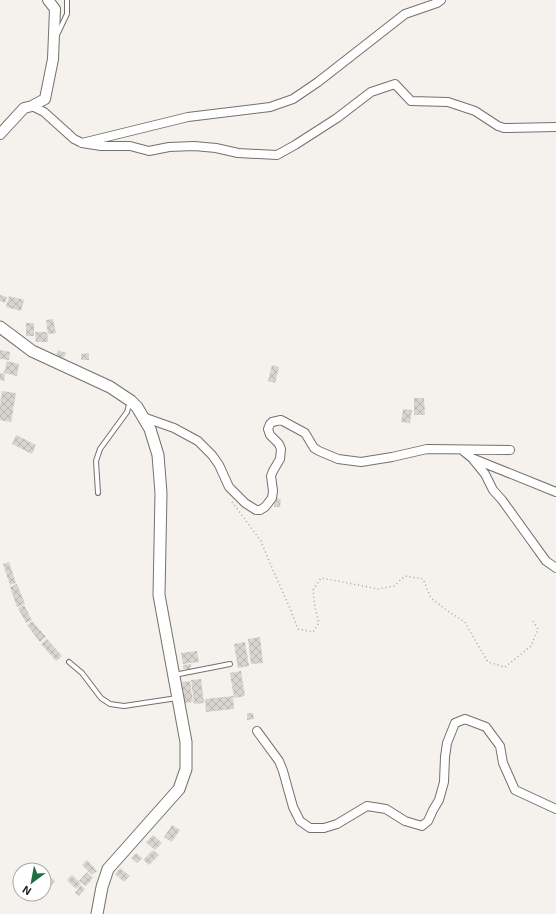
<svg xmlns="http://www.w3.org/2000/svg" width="556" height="914" viewBox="0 0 556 914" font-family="'Exo 2',sans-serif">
<defs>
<pattern id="building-cross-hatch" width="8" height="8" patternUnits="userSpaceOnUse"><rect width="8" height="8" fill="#d8d4d0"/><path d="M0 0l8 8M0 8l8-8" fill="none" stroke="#b9b6b2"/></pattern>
</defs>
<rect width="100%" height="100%" fill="#f5f1ec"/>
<path fill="url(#building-cross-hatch)" d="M0,295L7,297L5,303L0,301Z
M9,296L24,300L21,311L6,307Z
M53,319L56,333L48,334L46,320Z
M26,323H34V336H26Z
M35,332H47L48,342H36Z
M0,350L10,352L9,360L0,359Z
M58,350L66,353L64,358L56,356Z
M89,353V360H81V354Z
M7,361L19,364L17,376L4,373Z
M272,365L279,367L275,383L268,381Z
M0,373L5,374L4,381L0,380Z
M2,391L16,393L11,422L0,420V405Z
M414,398H424L425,415H414Z
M403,409L412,410L410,423L401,422Z
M16,435L36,445L32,454L12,444Z
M274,498L281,499L280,507H274Z
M9,562L16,583L10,585L3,564Z
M17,584L25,604L17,607L10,587Z
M24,605L32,620L26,623L18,608Z
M32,621L46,637L40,642L27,625Z
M260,637L263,663L251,664L248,639Z
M47,639L62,656L56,661L41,644Z
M245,642L249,666L238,668L234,644Z
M197,651L199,662L183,664L181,653Z
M191,664V669H183V665Z
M241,671L245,696L234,698L230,673Z
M201,679L204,703L194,704L191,680Z
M190,681L193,702L185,703L182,682Z
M233,696L234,709L206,712L205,699Z
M247,713H253L254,719L247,720Z
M172,825L180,830L172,842L164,837Z
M153,835L162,843L155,850L146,842Z
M153,850L159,855L149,865L143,860Z
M136,853L142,858L137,863L131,858Z
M87,860L97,871L92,875L82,865Z
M120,868L130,876L124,882L115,874Z
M87,872L93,878L86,886L79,881Z
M46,873L55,881L48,889L44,885V875Z
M72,875L81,884L76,889L67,880Z
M81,885L85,889L79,896L75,893Z"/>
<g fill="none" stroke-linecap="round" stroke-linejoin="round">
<g stroke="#74716d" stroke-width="6">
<path id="service" d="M57,35L67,14V0
M98,493L96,461L100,449L127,412L130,401
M69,662L82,673L101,698L110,704L124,706L177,698
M174,675L230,664"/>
</g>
<g stroke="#74716d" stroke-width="10">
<path id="minor" d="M32,106L44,112L74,139L82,143L188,117L270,107L293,99L318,82L405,14L437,3L441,0
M82,143L101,146H130L149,151L169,147L194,146L216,148L238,153L277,155L295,145L337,118L371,92L395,84L411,101L448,102L475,111L498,126L504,128L556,127
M143,417L174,428L198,441L212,455L219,465L229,487L245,503L256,510H260L265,507L272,498L273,491L271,476L273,471L280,459L281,449L279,444L270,435L268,429L270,424L272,422L281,420L305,433L314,448L319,451L338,459L361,462L392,457L427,449L510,450
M462,450L472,458L485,474L493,490L502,500L546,561L556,568
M474,459L556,492
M257,731L279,761L283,771L293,807L300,821L310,828H324L337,824L367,806L386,809L405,821L422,826L428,821L433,810L439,800L444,782L445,757L447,743L455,723L465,719L486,727L500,746L503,763L515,790L556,809"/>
</g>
<g stroke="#74716d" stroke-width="12">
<path id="tertiary" d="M0,134L24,108L32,106L45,99L53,59L55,9L48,0"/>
</g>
<g stroke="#74716d" stroke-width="13">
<path id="secondary" d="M0,327L32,351L110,387L131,401L137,407L150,429L158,455L161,493L159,595L186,742V769L179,789L108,869L102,887L97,914"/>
</g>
<path stroke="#a8a5a2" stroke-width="1.5" stroke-dasharray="1 3" stroke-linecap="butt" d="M232,502L261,541L269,561L289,606L298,629L313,632L319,623L315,608L313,590L321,578L338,581L378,589L394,586L405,576L423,579L431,598L449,612L465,622L476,642L488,662L505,667L531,646L538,629L533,621"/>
<use href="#service" stroke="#fff" stroke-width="4"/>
<use href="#minor" stroke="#fff" stroke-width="8"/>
<use href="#tertiary" stroke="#fff" stroke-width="10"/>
<use href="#secondary" stroke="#fff" stroke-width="11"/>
</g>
<g transform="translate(32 882) rotate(212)"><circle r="19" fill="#ffffff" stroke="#a9a8a7"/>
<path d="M0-3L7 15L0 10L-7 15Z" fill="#1f7041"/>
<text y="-6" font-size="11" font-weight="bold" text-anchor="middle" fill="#272624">N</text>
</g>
</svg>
